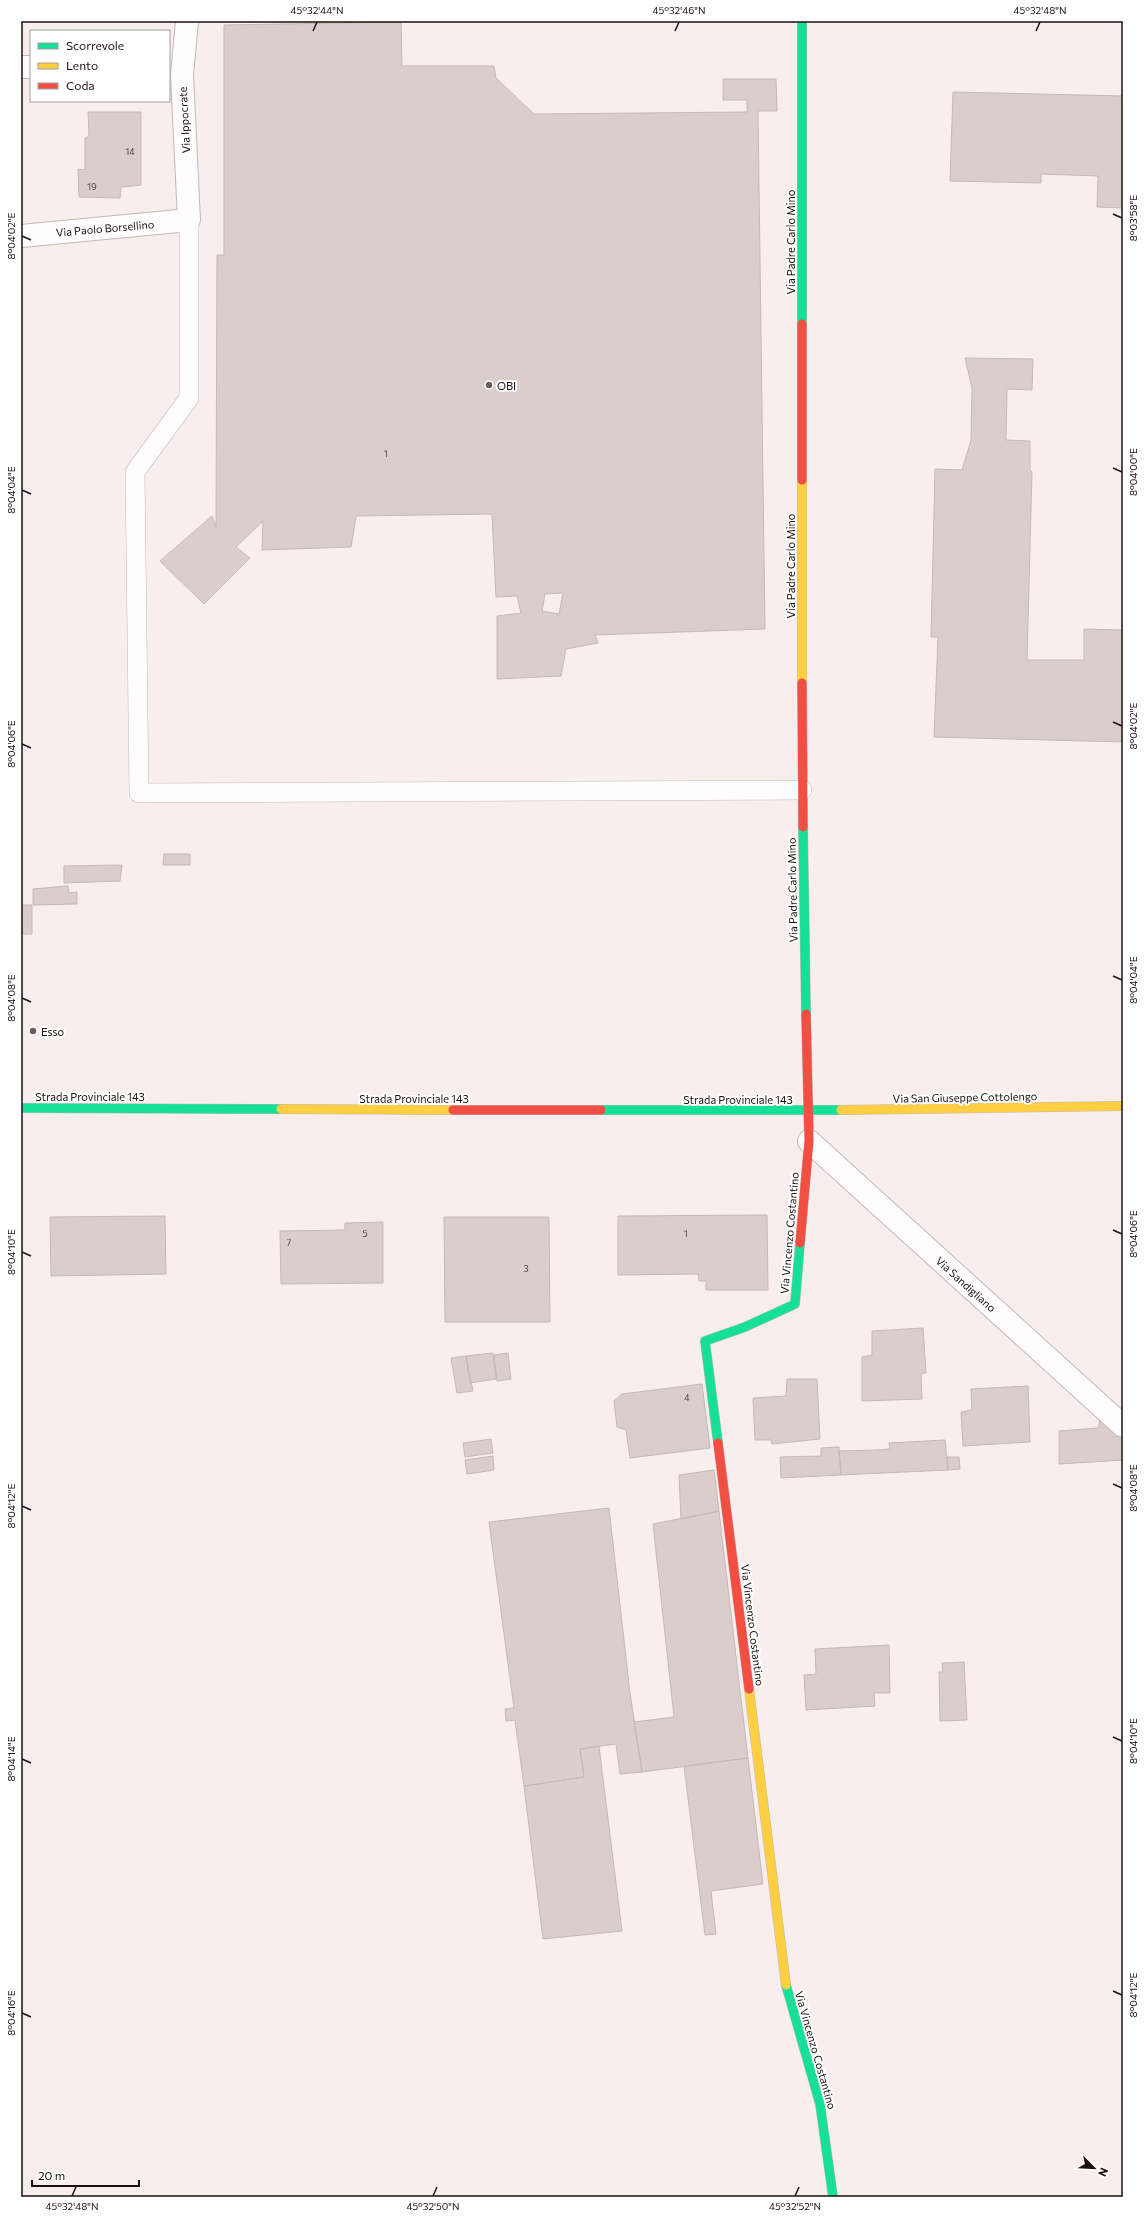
<svg xmlns="http://www.w3.org/2000/svg" width="1144" height="2218" viewBox="0 0 1144 2218" font-family="Commissioner,sans-serif">
<rect width="100%" height="100%" fill="#f8eeed"/>
<path fill="#dacecd" stroke="#c5b9b8" fill-rule="evenodd" d="M401,22L402,66H494L496,78L534,114L747,112V100H723V79H776L777,111H758L765,629L595,635L598,643L566,649L561,676L497,679V616L521,613L517,596L496,597L492,514L356,516L351,547L262,550L263,521L236,547L250,558L204,604L160,561L212,516L216,527L217,255H224V25ZM563,593L559,614L542,611L545,594Z
M953,92L1123,96V208L1097,207L1098,176L1041,174V183L950,181Z
M88,112H141V185L121,187L120,198L79,197L78,169L85,170V138L89,136Z
M965,358L1033,359L1032,390L1007,389L1006,440L1030,441V470L1032,472L1027,660H1084V629L1123,630V742L934,737L938,637H931L935,469L962,470L971,440L972,388Z
M164,854H190V865H163Z
M122,865L120,881L64,883V866Z
M68,886L69,893L77,892V904L33,905V889Z
M21,905H32V934H21Z
M767,1215L768,1290H706V1281H699L698,1274L618,1275V1216Z
M165,1216L166,1274L51,1276L50,1217Z
M444,1217H549L550,1322H445Z
M383,1222V1283L281,1284L280,1231L345,1230V1223Z
M923,1328L926,1373L921,1374L922,1399L862,1401V1357L872,1355V1331Z
M493,1353L496,1379L470,1383L466,1356Z
M508,1353L511,1379L497,1381L494,1355Z
M466,1356L473,1391L457,1393L451,1358Z
M787,1379H817L820,1439L772,1444L771,1440H755L753,1398L786,1396Z
M702,1384L710,1448L630,1458L626,1430L617,1427L614,1401L622,1394Z
M1028,1386L1030,1442L963,1446L961,1412L972,1410L971,1389Z
M1101,1417L1123,1436V1460L1059,1464V1431L1098,1428Z
M491,1439L493,1453L465,1457L463,1443Z
M945,1440L948,1470L841,1475L839,1451L877,1450L890,1449L889,1443Z
M839,1447L841,1475L781,1478L780,1457L821,1456V1448Z
M493,1456L494,1470L467,1474L465,1460Z
M947,1457H959L960,1469L948,1470Z
M714,1470L719,1511L681,1519L679,1475Z
M609,1508L630,1693L642,1772L620,1774L616,1744L580,1749L584,1777L524,1786L515,1720L506,1721L505,1709L514,1708L489,1522Z
M719,1511L748,1758L642,1772L634,1722L674,1717L653,1524Z
M889,1645L890,1693H874L875,1706L806,1710L804,1675L816,1674L815,1649Z
M964,1662L967,1720L940,1721L939,1672H943L942,1663Z
M599,1746L622,1931L543,1939L524,1786L584,1777L580,1749Z
M748,1758L763,1884L711,1891L716,1934L705,1935L684,1766Z"/>
<g fill="none" stroke-linecap="round" stroke-linejoin="round">
<g stroke="#c3b8b7" stroke-width="20">
<path id="lane" d="M189,220V398L135,472L139,793L802,790"/>
</g>
<g stroke="#c3b8b7" stroke-width="24">
<path id="street" d="M21,67H31
M21,236L189,220L182,75L187,21
M809,1141L1123,1426"/>
</g>
<g stroke="#c3b8b7" stroke-width="10">
<path id="fast" d="M802,21V324
M803,827L806,1014
M21,1108L281,1109
M601,1110H841
M718,1443L705,1341L745,1327L795,1304L800,1243
M786,1985L820,2104L833,2197"/>
</g>
<g stroke="#c3b8b7" stroke-width="10">
<path id="slow" d="M802,480V683
M281,1109L453,1110
M841,1110L1123,1106
M749,1689L786,1985"/>
</g>
<g stroke="#c3b8b7" stroke-width="10">
<path id="jam" d="M802,324V480
M802,683L803,827
M453,1110H601
M800,1243L809,1141L806,1014
M718,1443L749,1689"/>
</g>
<use href="#lane" stroke="#fefcfc" stroke-width="19"/>
<use href="#street" stroke="#fefcfc" stroke-width="22"/>
<use href="#fast" stroke="#16e098" stroke-width="9"/>
<use href="#slow" stroke="#ffcf43" stroke-width="9"/>
<use href="#jam" stroke="#f24e42" stroke-width="9"/>
</g>
<path fill="none" stroke="#1d0f0f" stroke-width="1.5" d="M313,31L317,22M675,31L679,22M1036,31L1040,22M1113,214L1122,218M22,236L31,240M1113,468L1122,472M22,490L31,494M1113,722L1122,726M22,744L31,748M1113,976L1122,980M22,998L31,1002M1113,1230L1122,1234M22,1252L31,1256M1113,1484L1122,1488M22,1506L31,1510M1113,1737L1122,1741M22,1759L31,1763M1113,1991L1122,1995M22,2013L31,2017M72,2196L76,2187M433,2196L437,2187M795,2196L799,2187"/>
<g fill="#6a5d5d" stroke="#fff" stroke-width="1.5">
<circle cx="489" cy="385" r="4"/>
<circle cx="33" cy="1031" r="4"/>
</g>
<g text-anchor="middle" dominant-baseline="central" stroke-width="4" stroke-linejoin="round" paint-order="stroke">
<g font-size="9" fill="#4c3f3e">
<text x="130" y="151">14</text>
<text x="92" y="186">19</text>
<text x="386" y="453">1</text>
<text x="365" y="1233">5</text>
<text x="686" y="1233">1</text>
<text x="289" y="1242">7</text>
<text x="526" y="1268">3</text>
<text x="687" y="1397">4</text>
</g>
<g font-size="11" fill="#1d0f0f" stroke="#fff">
<text transform="translate(184 120) rotate(-93)">Via Ippocrate</text>
<text transform="translate(105 228) rotate(-5)">Via Paolo Borsellino</text>
<text transform="translate(790 242) rotate(-90)">Via Padre Carlo Mino</text>
<text transform="translate(790 566) rotate(-90)">Via Padre Carlo Mino</text>
<text transform="translate(792 890) rotate(-91)">Via Padre Carlo Mino</text>
<text x="90" y="1096">Strada Provinciale 143</text>
<text transform="translate(965 1097) rotate(-1)">Via San Giuseppe Cottolengo</text>
<text x="414" y="1098">Strada Provinciale 143</text>
<text x="738" y="1099">Strada Provinciale 143</text>
<text transform="translate(789 1233) rotate(-85)">Via Vincenzo Costantino</text>
<text transform="translate(966 1284) rotate(42)">Via Sandigliano</text>
<text transform="translate(753 1625) rotate(83)">Via Vincenzo Costantino</text>
<text transform="translate(816 2050) rotate(74)">Via Vincenzo Costantino</text>
</g>
<g font-size="11" fill="#1d0f0f" stroke="#fff" text-anchor="start">
<text x="497" y="385">OBI</text>
<text x="41" y="1031">Esso</text>
</g>
</g>
<rect width="1144" height="2218" fill="none" stroke="#ffffff" stroke-width="44"/>
<rect x="30" y="30" width="140" height="72" fill="#ffffff" stroke="#a59f9f"/>
<rect x="38" y="43" width="20" height="6" fill="#16e098" stroke="#a59f9f"/>
<text x="66" y="50" font-size="12" fill="#1d0f0f">Scorrevole</text>
<rect x="38" y="63" width="20" height="6" fill="#ffcf43" stroke="#a59f9f"/>
<text x="66" y="70" font-size="12" fill="#1d0f0f">Lento</text>
<rect x="38" y="83" width="20" height="6" fill="#f24e42" stroke="#a59f9f"/>
<text x="66" y="90" font-size="12" fill="#1d0f0f">Coda</text>
<g transform="translate(1094 2168) rotate(114)" stroke="#ffffff" stroke-width="3" paint-order="stroke">
<path d="M0-3L7 15L0 10L-7 15Z" fill="#1d0f0f"/>
<text y="-6" font-size="11" font-weight="bold" text-anchor="middle" fill="#1d0f0f">N</text>
</g>
<path d="M32 2180v6h107v-6" fill="none" stroke="#1d0f0f" stroke-width="2"/>
<text x="38" y="2180" font-size="12" fill="#1d0f0f" stroke="#ffffff" stroke-width="3" paint-order="stroke">20 m</text>
<rect x="22" y="22" width="1100" height="2174" fill="none" stroke="#1d0f0f" stroke-width="1.5"/>
<g font-size="10" text-anchor="middle" fill="#1d0f0f">
<text x="317" y="14">45°32'44"N</text>
<text x="679" y="14">45°32'46"N</text>
<text x="1040" y="14">45°32'48"N</text>
<text transform="translate(1133 218) rotate(-90)" y="4">8°03'58"E</text>
<text transform="translate(11 236) rotate(-90)" y="4">8°04'02"E</text>
<text transform="translate(1133 472) rotate(-90)" y="4">8°04'00"E</text>
<text transform="translate(11 490) rotate(-90)" y="4">8°04'04"E</text>
<text transform="translate(1133 726) rotate(-90)" y="4">8°04'02"E</text>
<text transform="translate(11 744) rotate(-90)" y="4">8°04'06"E</text>
<text transform="translate(1133 980) rotate(-90)" y="4">8°04'04"E</text>
<text transform="translate(11 998) rotate(-90)" y="4">8°04'08"E</text>
<text transform="translate(1133 1234) rotate(-90)" y="4">8°04'06"E</text>
<text transform="translate(11 1252) rotate(-90)" y="4">8°04'10"E</text>
<text transform="translate(1133 1488) rotate(-90)" y="4">8°04'08"E</text>
<text transform="translate(11 1506) rotate(-90)" y="4">8°04'12"E</text>
<text transform="translate(1133 1741) rotate(-90)" y="4">8°04'10"E</text>
<text transform="translate(11 1759) rotate(-90)" y="4">8°04'14"E</text>
<text transform="translate(1133 1995) rotate(-90)" y="4">8°04'12"E</text>
<text transform="translate(11 2013) rotate(-90)" y="4">8°04'16"E</text>
<text x="72" y="2210">45°32'48"N</text>
<text x="433" y="2210">45°32'50"N</text>
<text x="795" y="2210">45°32'52"N</text>
</g>
</svg>
